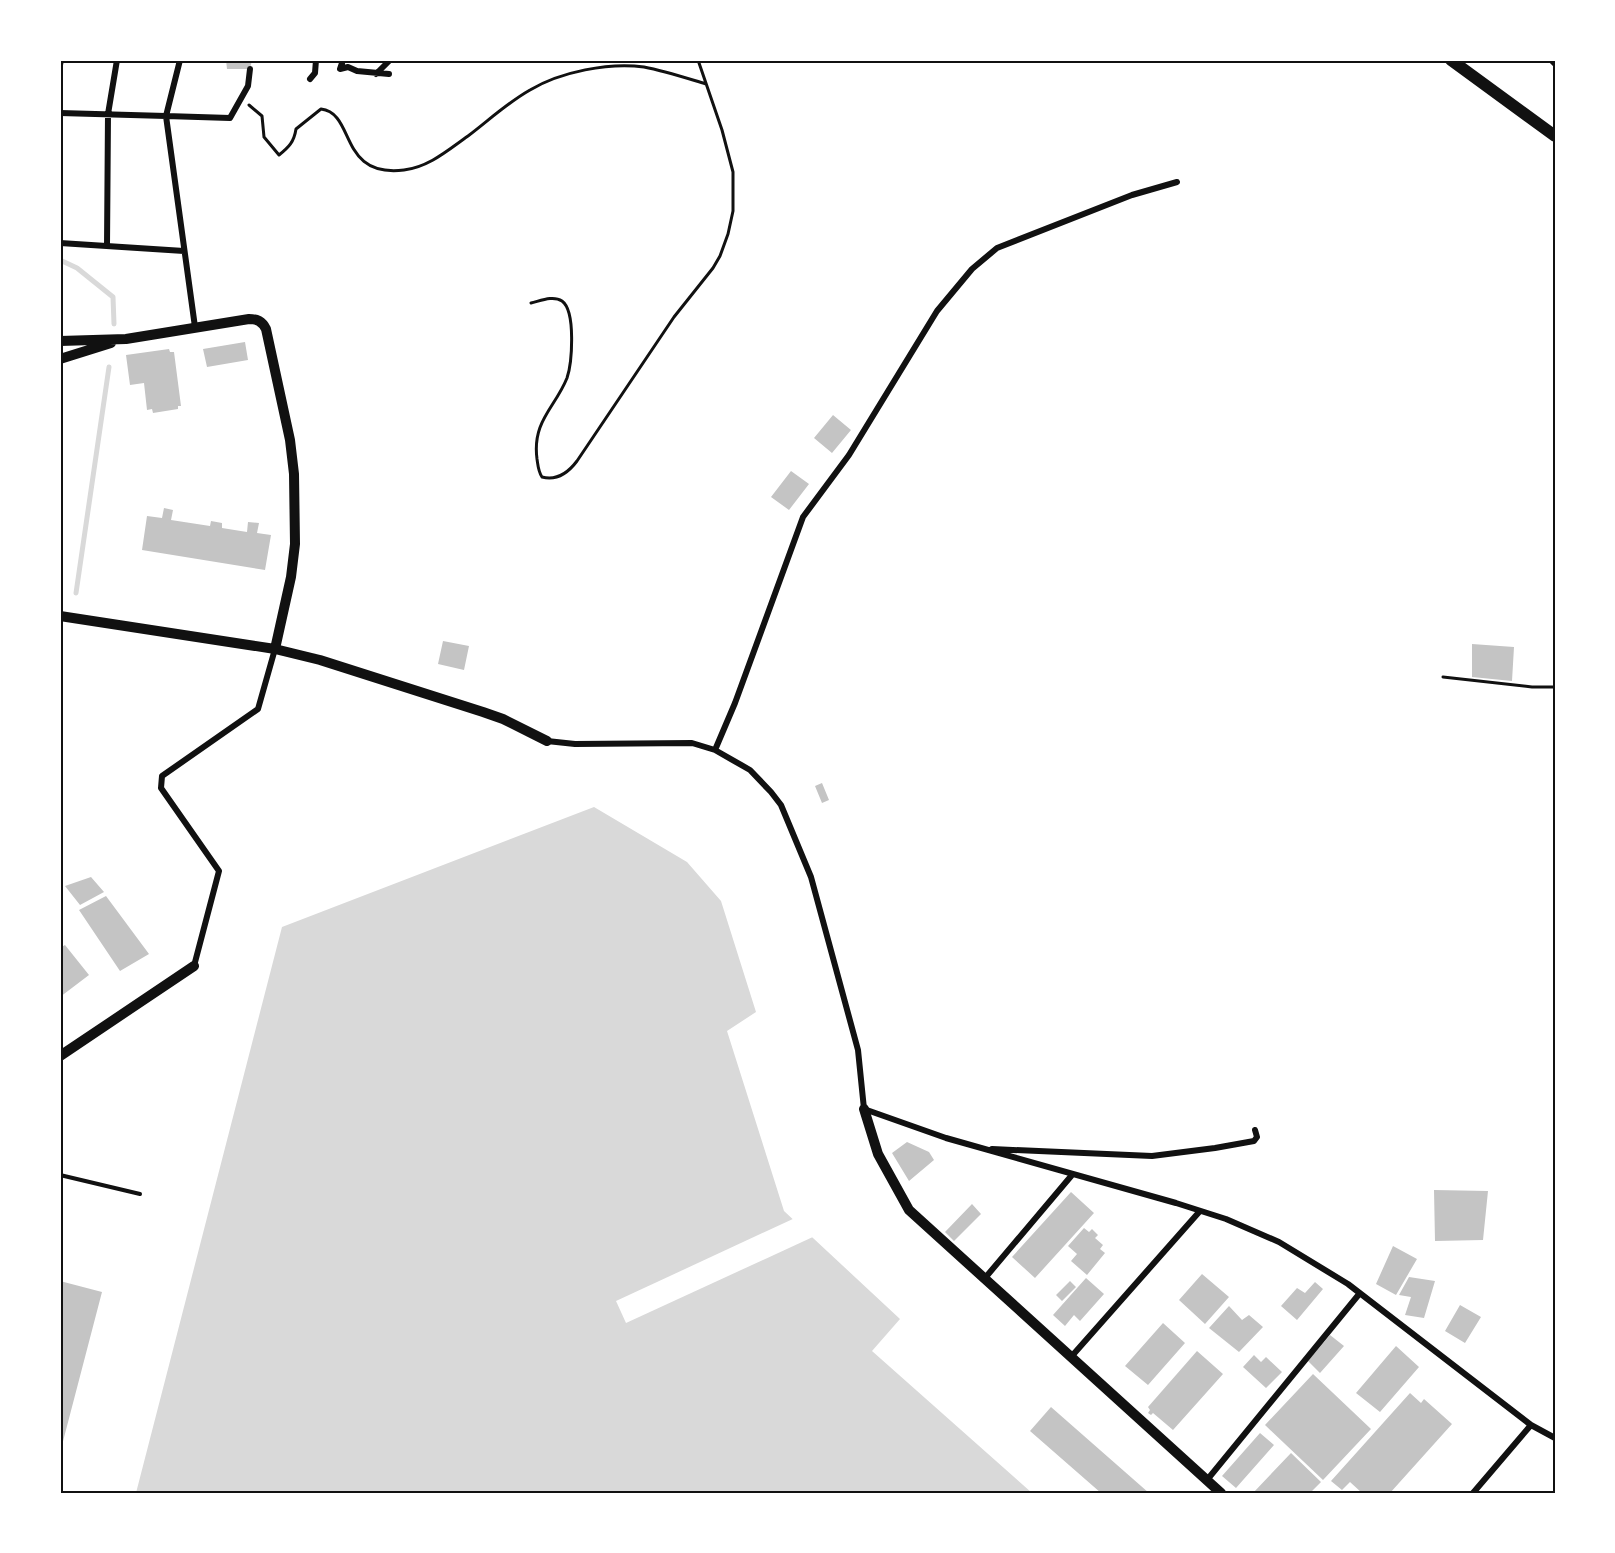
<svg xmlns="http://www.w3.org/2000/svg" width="1615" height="1553" viewBox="0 0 1615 1553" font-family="'Asap Condensed',sans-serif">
<rect width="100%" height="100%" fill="#fff"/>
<path fill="#d9d9d9" d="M594,807L687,862L721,901L756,1012L727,1031L784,1211L900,1319L872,1351L1032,1493H136L282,927Z"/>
<path fill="#fff" d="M795,1218L815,1236L626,1323L616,1301Z"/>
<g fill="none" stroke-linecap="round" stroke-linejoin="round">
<path stroke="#d9d9d9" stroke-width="5" d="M60,260L77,268L113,297L114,324
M76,593L109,367"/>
</g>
<path fill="#c4c4c4" d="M226,60H252L250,69H227Z
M245,342L248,360L207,367L203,349Z
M169,349L170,352H174L181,406H178V409L153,413L152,409L147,410L144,383L130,385L126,355Z
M833,415L851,430L832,453L814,438Z
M791,471L809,484L789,510L771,497Z
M164,508L173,510L171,520L210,526L211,521L222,523V528L247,532L248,522L259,523L257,533L271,535L265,570L142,550L147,516L162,518Z
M443,641L469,646L464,670L438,664Z
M1472,644L1514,647L1512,681L1472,677Z
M822,783L829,800L822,803L815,786Z
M91,877L104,892L80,905L65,886Z
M106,896L149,954L120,971L79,910Z
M65,945L89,975L60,997V948Z
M907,1142L929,1152L934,1160L909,1181L892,1153Z
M1434,1190L1488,1191L1483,1240L1435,1241Z
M1071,1192L1094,1213L1035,1278L1012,1257Z
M972,1204L981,1214L954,1241L945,1232Z
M1084,1228L1089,1232L1092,1229L1098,1235L1095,1238L1103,1245L1100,1249L1105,1253L1087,1275L1071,1261L1077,1254L1068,1246Z
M1393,1246L1417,1259L1396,1295L1376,1284Z
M1202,1274L1229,1297L1205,1324L1179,1300Z
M1409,1277L1435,1281L1424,1318L1405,1315L1411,1297L1399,1295Z
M1086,1278L1104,1294L1080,1321L1074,1315L1065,1326L1053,1315Z
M60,1281L102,1292L61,1449H60Z
M1070,1281L1076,1287L1062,1301L1056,1295Z
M1315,1282L1323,1289L1297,1320L1281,1306L1297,1288L1305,1293Z
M1460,1305L1481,1317L1465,1343L1445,1331Z
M1229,1306L1242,1320L1249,1315L1263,1327L1239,1352L1209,1328Z
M1163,1323L1185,1343L1148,1385L1125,1366Z
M1330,1335L1344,1346L1320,1373L1308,1361Z
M1396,1346L1419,1367L1380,1412L1356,1393Z
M1197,1351L1223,1374L1173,1430L1153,1413L1151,1415L1148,1413L1150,1410L1148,1407Z
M1254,1355L1261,1362L1266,1357L1282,1372L1266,1388L1243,1367Z
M1313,1374L1371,1429L1323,1480L1265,1425Z
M1410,1393L1421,1403L1424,1399L1452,1424L1390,1493H1362L1350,1482L1342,1490L1331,1481Z
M1051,1407L1149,1493H1101L1030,1431Z
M1260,1433L1274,1445L1236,1488L1222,1476Z
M1291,1453L1321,1482L1310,1493H1253Z"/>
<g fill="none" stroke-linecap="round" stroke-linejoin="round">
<path stroke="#111" stroke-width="3" d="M1549,60L1555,66
M249,105L262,116L264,137L279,155C289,147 294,142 296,129L321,109C356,113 338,178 404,170C429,167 448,150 468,136C488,121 507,103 530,90C560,72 609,62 644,67C665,71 686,78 706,84
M531,303C540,301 553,295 562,301C576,311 572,363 567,378C555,408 532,421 537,459C538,465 538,471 542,477C557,481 568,473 577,461L674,317L713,268L720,256L728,234L733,211V172L722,130L698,60
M1443,677L1532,687H1555"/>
<path stroke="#111" stroke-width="4" d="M60,1175L140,1194"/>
<path stroke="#111" stroke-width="6" d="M180,60L166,116L230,118L248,86L250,69
M343,60L340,69L348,67L357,71L389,74
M60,65L61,60
M376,74L390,60
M310,79L315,73L316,60
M60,113L166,116L195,327
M60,243L184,251
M107,246L108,114L117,60
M547,741L575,744L692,743L715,750L750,770L771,792L781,805L811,877L858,1050L864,1109L946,1138L1176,1203L1226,1219L1279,1242L1348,1284L1531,1425L1555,1438
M715,750L735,703L803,517L849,455L937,311L972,269L997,248L1132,195L1177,182
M194,966L219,871L161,788L162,776L258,709L275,649
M992,1149L1152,1156L1215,1148L1254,1141L1257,1137L1255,1130
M985,1278L1072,1175
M1071,1357L1200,1211
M1207,1480L1360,1293
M1473,1493L1531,1425"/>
<path stroke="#111" stroke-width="10" d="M60,341L126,339L249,319C257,319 262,321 266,329L290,440L294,474L295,544L291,577L275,649
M60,359L111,343
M60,616L275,649L320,660L483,712L503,719L547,741
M60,1056L194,966
M864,1109L878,1154L909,1210L1221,1493"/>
<path stroke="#111" stroke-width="12" d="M1451,60L1555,136"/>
</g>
<rect width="1615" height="1553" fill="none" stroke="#ffffff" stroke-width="123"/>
<rect x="62" y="62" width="1492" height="1430" fill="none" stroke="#111" stroke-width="2"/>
</svg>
